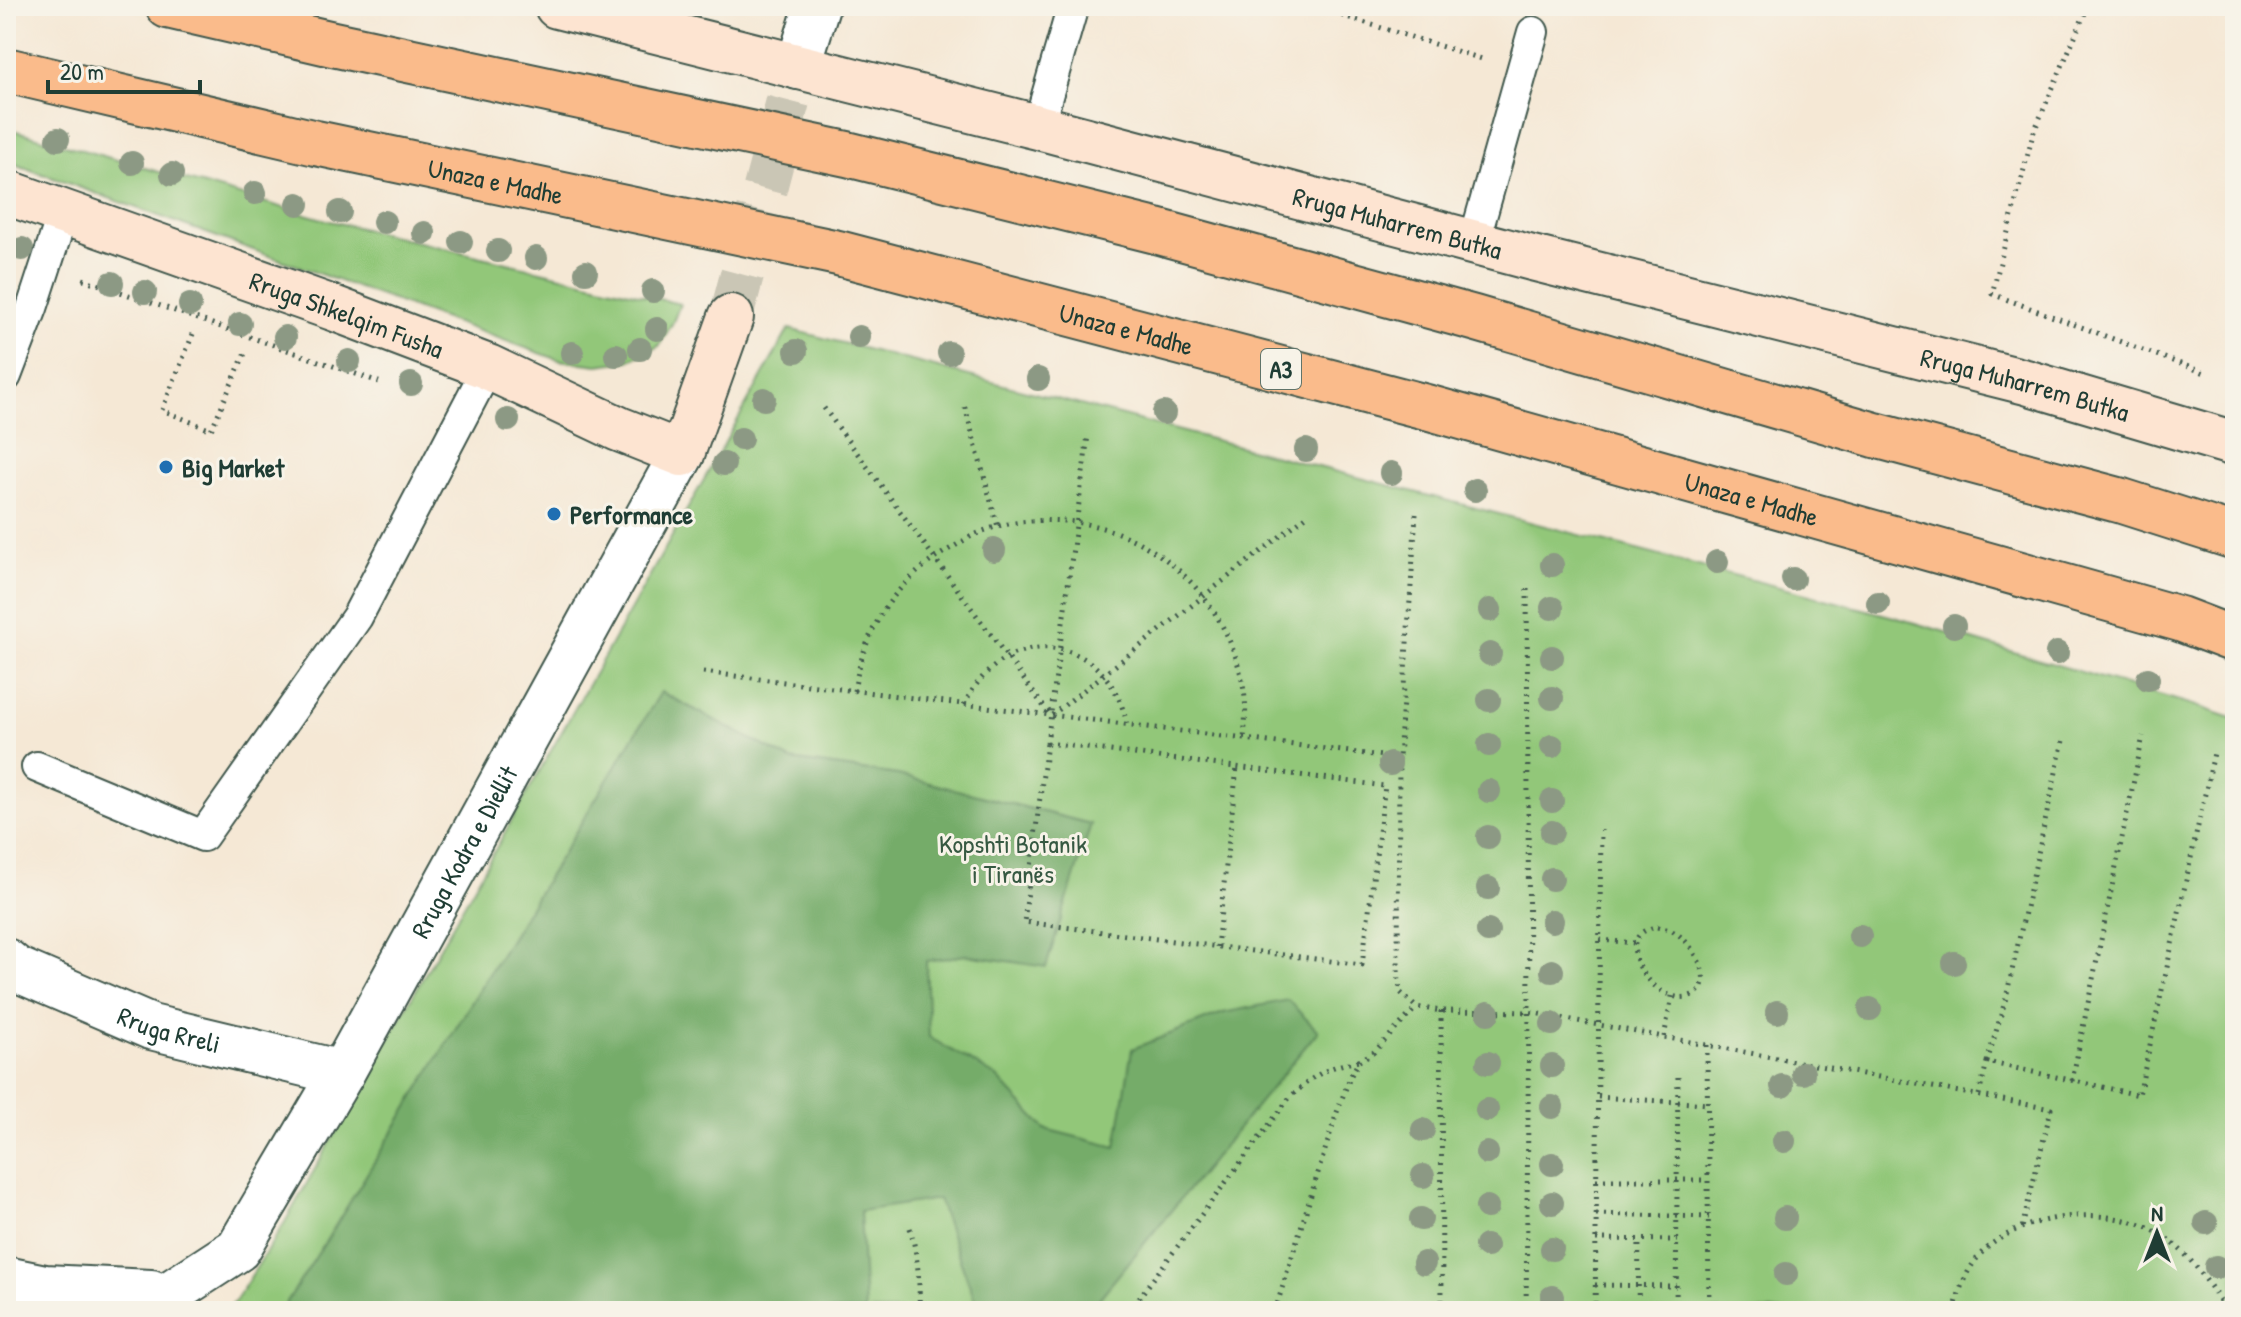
<svg xmlns="http://www.w3.org/2000/svg" width="2241" height="1317" viewBox="0 0 2241 1317" font-family="'Patrick Hand',sans-serif">
<rect width="100%" height="100%" fill="#f7f3e8"/>
<filter id="ink" filterUnits="userSpaceOnUse"><feTurbulence type="fractalNoise" baseFrequency=".0125" numOctaves="2"/><feDisplacementMap in="SourceGraphic" scale="16" xChannelSelector="R" yChannelSelector="G"/><feConvolveMatrix kernelMatrix="1 2 1 2 8 2 1 2 1" color-interpolation-filters="sRGB"/></filter>
<filter id="wash" filterUnits="userSpaceOnUse"><feTurbulence type="fractalNoise" baseFrequency=".006" numOctaves="4" result="noise"/><feDisplacementMap in="SourceGraphic" scale="32" xChannelSelector="R" yChannelSelector="G"/><feGaussianBlur stdDeviation="1.8" result="paint"/><feColorMatrix in="noise" values="0 0 0 0 0 0 0 0 0 0 0 0 0 0 0 0 0 1.4 0 .05"/><feComposite in="paint" operator="in"/></filter>
<g filter="url(#wash)">
<rect width="100%" height="100%" fill="#f5e8d5"/>
<path fill="#92c779" stroke="#588256" stroke-width="2" d="M6,128L326,220L680,304L673,322L659,346L628,361L598,365L559,360L6,161Z
M789,329L1898,618L2193,705L2235,719V1311H226L236,1300L285,1222Z"/>
<path fill="#75ac69" stroke="#4a744e" stroke-width="2" d="M661,692L791,760L898,775L1091,824L1046,967L966,955L926,961L929,1037L997,1077L1045,1129L1116,1147L1132,1049L1223,1013L1288,1000L1318,1031L1089,1311H979L938,1199L860,1211L865,1311H281L326,1241Z"/>
</g>
<g filter="url(#ink)">
<g fill="none" stroke-linecap="round" stroke-linejoin="round">
<path stroke="#cac6b5" stroke-width="44" stroke-dasharray="44 22" stroke-linecap="butt" d="M731,317L788,101"/>
<g stroke="#3f574c" stroke-width="34">
<path id="service" d="M1038,127L1073,6
M1474,242L1533,32
M6,376L32,308L63,213
M37,767L203,836L357,617L488,367"/>
</g>
<g stroke="#3f574c" stroke-width="48">
<g id="minor">
<path d="M798,67L817,6"/>
<path id="s1" d="M6,961L16,969L151,1027L342,1073"/>
<path d="M6,1279L45,1287L151,1292"/>
<path id="s2" d="M113,1311L169,1294L238,1249L342,1073L682,454"/>
</g>
</g>
<g stroke="#3f574c" stroke-width="48">
<g id="secondary">
<path id="s3" d="M557,6L1038,127L1532,258L2026,382L2235,444"/>
<path id="s4" d="M6,192L333,308L488,367L619,429L682,454L731,317"/>
</g>
</g>
<g stroke="#3f574c" stroke-width="48">
<g id="trunk">
<path d="M168,6L333,44L847,154L1156,231L1474,318L1875,435L2122,501L2235,537"/>
<path id="s5" d="M6,70L316,143L838,253L1430,408L2180,619L2235,640"/>
</g>
</g>
<path stroke="#3f574c" stroke-width="5" stroke-dasharray="2 6" stroke-linecap="butt" d="M1311,6L1482,59
M2088,6L2033,134L1992,294L2205,373
M83,279L379,382
M193,334L162,410L211,430L246,351
M965,407L998,527
M824,408L1050,715
M1416,514L1399,758L1398,969L1400,992L1416,1007L1441,1011L1529,1012L2051,1109L2022,1228
M703,672L1399,758
M854,691C865,628 893,583 948,550C957,545 965,539 974,535C1001,522 1035,519 1064,521C1157,528 1230,601 1244,691C1247,707 1245,724 1244,740
M964,705C1005,620 1109,632 1127,725
M1052,715L1306,516
M1047,743L1385,786L1362,965L1024,922Z
M1047,743L1088,435
M1657,927C1666,929 1673,930 1680,936C1694,947 1719,986 1690,996C1655,1009 1605,934 1657,927Z
M1600,940L1635,943
M1217,947L1237,767
M1441,1011L1442,1311
M1664,1037L1672,996
M1707,1045L1709,1311
M1987,1062L2006,998L2064,736
M2072,1081L2143,736
M1979,1095L1987,1062L2139,1095L2214,753
M1598,1097L1708,1104
M1596,1180H1707
M1596,1214L1709,1217
M910,1228C918,1256 920,1282 919,1311
M1596,1239L1677,1240
M1595,1285L1676,1286
M1129,1311L1290,1097C1315,1075 1325,1067 1359,1061
M1275,1311L1336,1115L1350,1077L1359,1061L1374,1052L1416,1008
M1526,1311L1529,1012L1527,583
M1595,1311L1601,830
M1638,1311L1639,1240
M1676,1311L1678,1071
M1955,1311C1958,1288 1970,1262 1988,1247C2031,1212 2110,1205 2158,1233C2187,1249 2209,1283 2226,1311"/>
<use href="#service" stroke="#fff" stroke-width="30"/>
<use href="#minor" stroke="#fff" stroke-width="44"/>
<use href="#secondary" stroke="#fde4d1" stroke-width="44"/>
<use href="#trunk" stroke="#fabb8b" stroke-width="44"/>
</g>
<g fill="#8c9984">
<circle cx="58" cy="139" r="12"/>
<circle cx="132" cy="163" r="12"/>
<circle cx="172" cy="174" r="12"/>
<circle cx="255" cy="193" r="12"/>
<circle cx="298" cy="204" r="12"/>
<circle cx="340" cy="212" r="12"/>
<circle cx="384" cy="222" r="12"/>
<circle cx="424" cy="233" r="12"/>
<circle cx="461" cy="242" r="12"/>
<circle cx="22" cy="249" r="12"/>
<circle cx="498" cy="251" r="12"/>
<circle cx="536" cy="258" r="12"/>
<circle cx="586" cy="272" r="12"/>
<circle cx="112" cy="283" r="12"/>
<circle cx="653" cy="291" r="12"/>
<circle cx="145" cy="292" r="12"/>
<circle cx="190" cy="305" r="12"/>
<circle cx="240" cy="324" r="12"/>
<circle cx="657" cy="329" r="12"/>
<circle cx="285" cy="337" r="12"/>
<circle cx="859" cy="337" r="12"/>
<circle cx="640" cy="349" r="12"/>
<circle cx="796" cy="351" r="12"/>
<circle cx="572" cy="353" r="12"/>
<circle cx="949" cy="353" r="12"/>
<circle cx="616" cy="355" r="12"/>
<circle cx="349" cy="361" r="12"/>
<circle cx="1038" cy="379" r="12"/>
<circle cx="411" cy="384" r="12"/>
<circle cx="764" cy="399" r="12"/>
<circle cx="1164" cy="413" r="12"/>
<circle cx="508" cy="420" r="12"/>
<circle cx="741" cy="439" r="12"/>
<circle cx="1306" cy="450" r="12"/>
<circle cx="724" cy="464" r="12"/>
<circle cx="1391" cy="473" r="12"/>
<circle cx="1475" cy="490" r="12"/>
<circle cx="994" cy="550" r="12"/>
<circle cx="1717" cy="562" r="12"/>
<circle cx="1552" cy="565" r="12"/>
<circle cx="1793" cy="579" r="12"/>
<circle cx="1878" cy="603" r="12"/>
<circle cx="1552" cy="608" r="12"/>
<circle cx="1490" cy="610" r="12"/>
<circle cx="1954" cy="626" r="12"/>
<circle cx="2057" cy="653" r="12"/>
<circle cx="1490" cy="654" r="12"/>
<circle cx="1552" cy="657" r="12"/>
<circle cx="2148" cy="679" r="12"/>
<circle cx="1552" cy="698" r="12"/>
<circle cx="1489" cy="700" r="12"/>
<circle cx="1489" cy="745" r="12"/>
<circle cx="1552" cy="746" r="12"/>
<circle cx="1390" cy="764" r="12"/>
<circle cx="1489" cy="791" r="12"/>
<circle cx="1552" cy="801" r="12"/>
<circle cx="1552" cy="832" r="12"/>
<circle cx="1488" cy="837" r="12"/>
<circle cx="1552" cy="879" r="12"/>
<circle cx="1488" cy="888" r="12"/>
<circle cx="1552" cy="921" r="12"/>
<circle cx="1488" cy="931" r="12"/>
<circle cx="1860" cy="936" r="12"/>
<circle cx="1954" cy="963" r="12"/>
<circle cx="1552" cy="971" r="12"/>
<circle cx="1870" cy="1009" r="12"/>
<circle cx="1777" cy="1012" r="12"/>
<circle cx="1488" cy="1013" r="12"/>
<circle cx="1552" cy="1024" r="12"/>
<circle cx="1488" cy="1063" r="12"/>
<circle cx="1552" cy="1066" r="12"/>
<circle cx="1803" cy="1073" r="12"/>
<circle cx="1782" cy="1086" r="12"/>
<circle cx="1552" cy="1107" r="12"/>
<circle cx="1487" cy="1110" r="12"/>
<circle cx="1423" cy="1130" r="12"/>
<circle cx="1784" cy="1141" r="12"/>
<circle cx="1487" cy="1153" r="12"/>
<circle cx="1552" cy="1164" r="12"/>
<circle cx="1423" cy="1176" r="12"/>
<circle cx="1552" cy="1203" r="12"/>
<circle cx="1487" cy="1207" r="12"/>
<circle cx="1785" cy="1218" r="12"/>
<circle cx="1421" cy="1219" r="12"/>
<circle cx="2206" cy="1223" r="12"/>
<circle cx="1486" cy="1246" r="12"/>
<circle cx="1552" cy="1249" r="12"/>
<circle cx="1424" cy="1263" r="12"/>
<circle cx="2216" cy="1267" r="12"/>
<circle cx="1786" cy="1274" r="12"/>
<circle cx="1552" cy="1297" r="12"/>
</g>
</g>
<g fill="#1f6fb2" stroke="#f7f3e8" stroke-width="3">
<circle cx="166" cy="467" r="8"/>
<circle cx="554" cy="514" r="8"/>
</g>
<g text-anchor="middle" dominant-baseline="central" stroke-width="6" stroke-linejoin="round" paint-order="stroke">
<rect fill="#f7f3e8" stroke="#60746a" stroke-width="2" x="1261" y="349" width="40" height="40" rx="6"/>
<g font-size="24" font-weight="bold" fill="#1f3d34">
<text x="1281" y="369">A3</text>
</g>
<g font-size="26" fill="#1f3d34" stroke="#f7f3e8">
<text stroke="none"><textPath href="#s5" startOffset="502">Unaza e Madhe</textPath></text>
<text stroke="none"><textPath href="#s3" startOffset="868">Rruga Muharrem Butka</textPath></text>
<text stroke="none"><textPath href="#s4" startOffset="362">Rruga Shkelqim Fusha</textPath></text>
<text stroke="none"><textPath href="#s5" startOffset="1150">Unaza e Madhe</textPath></text>
<text stroke="none"><textPath href="#s3" startOffset="1516">Rruga Muharrem Butka</textPath></text>
<text stroke="none"><textPath href="#s5" startOffset="1798">Unaza e Madhe</textPath></text>
<text stroke="none"><textPath href="#s2" startOffset="598">Rruga Kodra e Diellit</textPath></text>
<text stroke="none"><textPath href="#s1" startOffset="178">Rruga Rreli</textPath></text>
</g>
<g font-size="26" font-weight="bold" fill="#1f3d34" stroke="#f7f3e8" text-anchor="start">
<text x="182" y="467">Big Market</text>
<text x="570" y="514">Performance</text>
</g>
<g font-size="26" fill="#365942" stroke="#f7f3e8">
<text x="1013" y="843">Kopshti Botanik<tspan x="1013" dy="30">i Tiranës</tspan></text>
</g>
</g>
<rect width="2241" height="1317" fill="none" stroke="#f7f3e8" stroke-width="32"/>
<g transform="translate(2157 1233)" stroke="#f7f3e8" stroke-width="6" paint-order="stroke">
<path d="M0-6L14 30L0 20L-14 30Z" fill="#1f3d34"/>
<text y="-12" font-size="22" font-weight="bold" text-anchor="middle" fill="#1f3d34">N</text>
</g>
<path d="M48 80v12h152v-12" fill="none" stroke="#1f3d34" stroke-width="4"/>
<text x="60" y="80" font-size="24" fill="#1f3d34" stroke="#f7f3e8" stroke-width="6" paint-order="stroke">20 m</text>
</svg>
